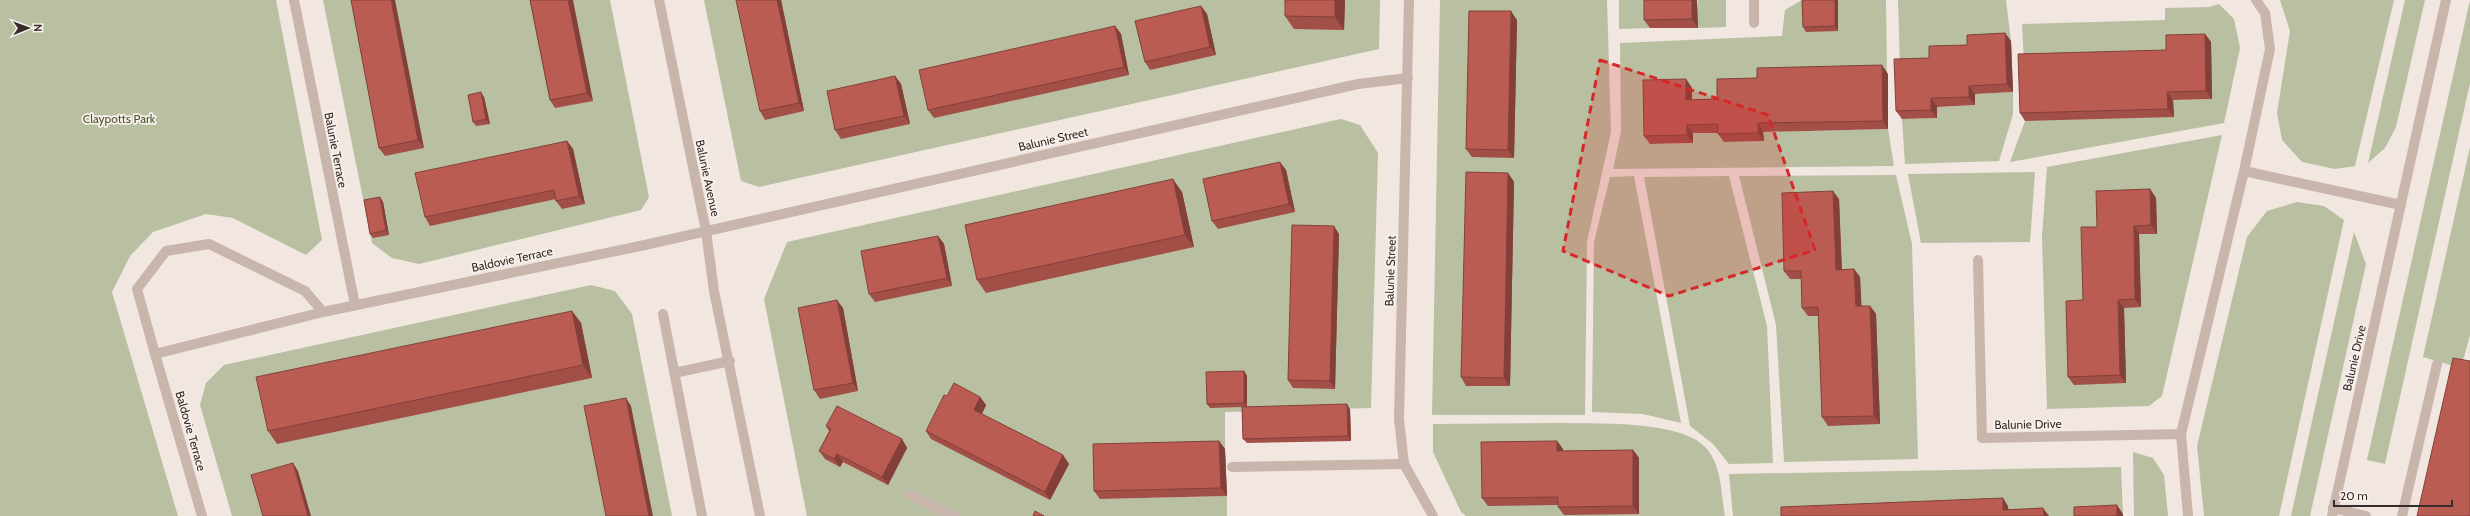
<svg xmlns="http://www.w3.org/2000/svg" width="2470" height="516" viewBox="0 0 2470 516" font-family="Cabin,sans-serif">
<rect width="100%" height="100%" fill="#f1e6e0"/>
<path fill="#b9bfa1" d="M0,0H276L322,240L306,255L233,218L206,214L153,232L130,256L112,292L178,516H0Z
M323,0H610L649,197L641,210L419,264L392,258L372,243Z
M704,0H1380L1379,49L759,187L741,181Z
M1440,0H1607L1611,132L1587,242L1585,415H1432Z
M1619,0H1650V28L1619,29Z
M1698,0H1726V27L1698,28Z
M1802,0L1806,31H1838V0H1886L1887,74L1804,75L1723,107L1650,144L1693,143V133H1723L1724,142L1763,141V132L1888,129L1894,166L1613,169L1621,132L1620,43L1782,36L1785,10Z
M1898,0H2006L2011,41L1973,43L1935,66L1900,67Z
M2280,0H2394L2355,166L2335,169L2302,162L2282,140L2277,113L2290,31Z
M2405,0H2425L2396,127L2385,148L2368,163Z
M2470,0V83L2385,464L2367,460Z
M2219,4L2234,19L2240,48L2224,123L2010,162L2025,121L2173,100L2212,99L2210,42L2172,58L2024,62L2022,24L2165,20V8L2209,7Z
M2013,92V114L1999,161L1905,164L1902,119L1937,118V107L1975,105V94Z
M1341,119L1360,125L1378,153L1371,408L1225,412V449L1099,453L1100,499L1227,496V516H807L764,299L787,242Z
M2222,135L2162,396L2149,406L2047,409L2042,236L2047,167Z
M2470,147V335L2461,368L2423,357Z
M2035,172L2030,242L1921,243L1908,174Z
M1896,175L1912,244L1918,459L1784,462L1776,325L1739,176Z
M1634,176L1681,423L1643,414L1592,412L1594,242L1610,177Z
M1729,176L1767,326L1773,463L1729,464L1713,444L1690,426L1644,177Z
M2297,202L2324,206L2344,220L2279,516H2204L2197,446L2247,237L2267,211Z
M2354,232L2366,264L2310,516H2291Z
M591,285L615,291L632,314L672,516H232L200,405L206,383L224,365Z
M1562,423C1598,424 1683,420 1707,449C1722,467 1721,494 1725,516H1466L1461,512L1433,452V424Z
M2133,452L2153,458L2164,475L2168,516H2134Z
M2121,467L2123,516H1733L1729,474Z"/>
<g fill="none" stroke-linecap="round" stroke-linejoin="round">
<path stroke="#c8b5ac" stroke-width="10" d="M1232,467L1404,464
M2333,508L2366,516
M2402,516L2437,364"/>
<path stroke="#c8b5ac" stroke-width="10" d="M911,495L954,516"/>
<path stroke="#c8b5ac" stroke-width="10" d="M294,0L355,305
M1409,0L1399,419L1404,464L1433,516
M1754,0V23
M2244,171L2401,205
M1978,260L1982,438L2181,434
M663,314L702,516
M155,354L137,289L166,251L209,244L305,291L323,312
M674,373L730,361
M202,516L155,354L323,312L645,245L1358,84L1408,78
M2188,516L2181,434L2244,171L2270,49L2265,13L2256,0"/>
<path stroke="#c8b5ac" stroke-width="10" d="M659,0L706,231L714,291L760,516
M2332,516L2446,0"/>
</g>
<path fill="#a14f47" d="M351,0L424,148L385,156L379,148Z
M530,0L593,101L555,108L550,100Z
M736,0H781L804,111L765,120L760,111Z
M1345,0L1344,30L1294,29L1285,16Z
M1697,0L1698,28H1650L1644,20Z
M1802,0H1838V31L1806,32L1803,27Z
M1201,6L1207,14L1216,55L1150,70L1145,62Z
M1517,20L1514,158L1472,157L1466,149Z
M1115,26L1121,34L1129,75L934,118L928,110Z
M2005,33L2011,41L2013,92L1975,94V105L1937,107V118L1902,119L1896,111L1967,45Z
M2205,34L2211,42L2212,99L2173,100L2174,117L2025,121L2020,113Z
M1888,74V129L1763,132L1764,141L1724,142L1718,134V133H1693V143L1650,144L1644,136L1686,79L1692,88V100L1717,99L1757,78Z
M895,76L901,84L910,124L841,139L835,130Z
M484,97L490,124L476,126L473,122Z
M567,141L573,149L585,204L562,209L556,201V199L430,226L425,217Z
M1286,170L1295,212L1218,229L1212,221Z
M1508,173L1514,182L1510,386H1466L1461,377Z
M2150,189L2156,198L2157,234H2139L2141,307L2124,308L2126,383L2074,385L2068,377L2097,227Z
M1182,192L1194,247L986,293L977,280Z
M380,197L383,202L389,235L373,238L370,234Z
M1839,199L1842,269H1854L1860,277L1861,306H1870L1876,314L1880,424L1828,426L1822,417L1819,316H1808L1802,308L1801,279H1790L1784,271Z
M1339,234L1335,389L1293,388L1288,380Z
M938,236L944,244L952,286L875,302L869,294Z
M843,308L858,391L820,399L814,390Z
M572,311L581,323L592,378L277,444L268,431Z
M1244,371L1247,376V407L1350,409L1351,441L1247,443L1243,439L1242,407L1210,408L1207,404Z
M947,396L980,397L986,405L982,414L1063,455L1069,464L1050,500L931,439L926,431Z
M826,426L902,439L907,448L888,485L843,462L840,467L825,459L819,451L829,431Z
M1219,441L1225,449L1227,496L1100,499L1094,491Z
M1557,441L1563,449V451L1633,450L1639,458V514L1564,515L1558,507V505L1488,506L1482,498Z"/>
<path fill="#83403a" d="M391,0H395L424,148L418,140Z
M568,0H573L593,101L587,93Z
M777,0H781L804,111L799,103Z
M1335,0H1345L1344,30L1335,17Z
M1692,0H1697L1698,28L1692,19Z
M1835,0H1838V31L1835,26Z
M1201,6L1207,14L1216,55L1210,47Z
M1511,11L1517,20L1514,158L1508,150Z
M1115,26L1121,34L1129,75L1124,67Z
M2005,33L2011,41L2013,92L2007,84Z
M2205,34L2211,42L2212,99L2206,91Z
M1882,65L1888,74V129L1883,121Z
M895,76L901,84L910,124L904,116Z
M1686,79L1692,88V108L1686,100Z
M1969,86L1975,94V105L1969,97Z
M481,92L484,97L490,124L486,119Z
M2167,92L2173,100L2174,117L2168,109Z
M1931,98L1937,107V118L1931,110Z
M1758,123L1763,132L1764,141L1758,133Z
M1687,125L1693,133V143L1687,135Z
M567,141L573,149L585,204L579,196Z
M1280,162L1286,170L1295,212L1289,204Z
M1508,173L1514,182L1510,386L1504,378Z
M1173,179L1182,192L1194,247L1185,235Z
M2150,189L2156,198L2157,234L2151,225Z
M1833,191L1839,199L1842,278L1836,270Z
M380,197L383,202L389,235L386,230Z
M1334,226L1339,234L1335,389L1330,381Z
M2134,226L2139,234L2141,307L2135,299Z
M938,236L944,244L952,286L947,278Z
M1854,269L1860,277L1862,314L1856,306Z
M837,300L843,308L858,391L853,383Z
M2118,300L2124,308L2126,383L2120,375Z
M1870,306L1876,314L1880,424L1874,416Z
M572,311L581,323L592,378L583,365Z
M1244,371L1247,376V407L1244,403Z
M980,397L986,405L980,418L974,410Z
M626,398L631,406L653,516H649Z
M1347,404L1350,409L1351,441L1348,436Z
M902,439L907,448L888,485L882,477Z
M1219,441L1225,449L1227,496L1221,488Z
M1557,441L1563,449V459L1557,451Z
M1633,450L1639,458V514L1633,506Z
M837,454L843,462L840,467L834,459Z
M1063,455L1069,464L1050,500L1045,492Z
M293,463L298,471L311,516H308Z
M2003,498L2008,506L2009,516L2003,510Z
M2117,505L2123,514V516H2117Z
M2043,508L2049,516H2044Z"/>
<path fill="#bb5c53" stroke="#83403a" d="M351,0H391L418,140L379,148Z
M530,0H568L587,93L550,100Z
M736,0H777L799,103L760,111Z
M1285,0H1335V17L1285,16Z
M1644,0H1692V19L1644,20Z
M1802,0H1835V26L1803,27Z
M1201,6L1210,47L1145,62L1135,21Z
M1469,11H1511L1508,150L1466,149Z
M1115,26L1124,67L928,110L919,70Z
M2005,33L2007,84L1969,86V97L1931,98V110L1896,111L1894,59L1929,58V46L1967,45V35Z
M2205,34L2206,91L2167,92L2168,109L2020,113L2018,54L2166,50V35Z
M1882,65L1883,121L1758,123V133L1718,134V124L1687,125V135L1644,136L1643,80L1686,79V100L1717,99V79L1757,78V68Z
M895,76L904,116L835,130L827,91Z
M481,92L486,119L473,122L468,95Z
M567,141L579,196L556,201L554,190L425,217L415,173Z
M1280,162L1289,204L1212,221L1203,179Z
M1466,172L1508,173L1504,378L1461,377Z
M1173,179L1185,235L977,280L965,225Z
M2150,189L2151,225L2134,226L2135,299L2118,300L2120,375L2068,377L2066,301L2083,300L2081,227H2097L2096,191Z
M1833,191L1836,270L1854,269L1856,306H1870L1874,416L1822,417L1818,307L1802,308L1801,271H1784L1782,193Z
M380,197L386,230L370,234L364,200Z
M1292,225L1334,226L1330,381L1288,380Z
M938,236L947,278L869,294L861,251Z
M837,300L853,383L814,390L798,308Z
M572,311L583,365L268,431L256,377Z
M2453,358L2470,361V516H2417Z
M1244,371V403L1207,404L1206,372Z
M954,383L980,397L974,410L1063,455L1045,492L926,431L944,395L947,396Z
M626,398L649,516H606L584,406Z
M1347,404L1348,436L1243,439L1242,407Z
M837,406L902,439L882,477L837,454L834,459L819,451L831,429L826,426Z
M1219,441L1221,488L1094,491L1093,444Z
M1557,441V451L1633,450V506L1558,507V497L1482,498L1481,442Z
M293,463L308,516H263L251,475Z
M2003,498V510L2043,508L2044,516H1781V507Z
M2117,505V516H2074V507Z
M1035,511L1044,516H1033Z"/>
<path fill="#d62828" fill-opacity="0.2" stroke="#d62828" stroke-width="3" stroke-dasharray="8 5" stroke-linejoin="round" d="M1600,60L1768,115L1815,250L1669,296L1563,251Z"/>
<g text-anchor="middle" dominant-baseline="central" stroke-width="3.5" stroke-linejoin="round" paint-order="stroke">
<g font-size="12" fill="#4c5330" stroke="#f9f1ec">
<text x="119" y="118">Claypotts Park</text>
</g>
<g font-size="12" fill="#372c2a" stroke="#f9f1ec">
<text transform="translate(1053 139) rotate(-13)">Balunie Street</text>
<text transform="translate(336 150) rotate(79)">Balunie Terrace</text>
<text transform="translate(708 178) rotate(78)">Balunie Avenue</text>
<text transform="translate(512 259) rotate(-12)">Baldovie Terrace</text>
<text transform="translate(1390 271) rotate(-88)">Balunie Street</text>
<text transform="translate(2354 358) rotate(-77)">Balunie Drive</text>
<text transform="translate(2028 424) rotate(-1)">Balunie Drive</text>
<text transform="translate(191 431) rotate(74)">Baldovie Terrace</text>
</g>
</g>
<g transform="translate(28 28) rotate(89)" stroke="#f9f1ec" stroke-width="3" paint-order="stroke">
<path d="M0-3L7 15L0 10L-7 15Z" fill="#372c2a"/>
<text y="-6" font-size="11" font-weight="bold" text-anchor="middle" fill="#372c2a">N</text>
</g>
<path d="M2334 500v6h118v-6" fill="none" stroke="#372c2a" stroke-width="2"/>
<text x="2340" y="500" font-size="12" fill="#372c2a" stroke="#f9f1ec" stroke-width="3" paint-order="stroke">20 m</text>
</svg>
